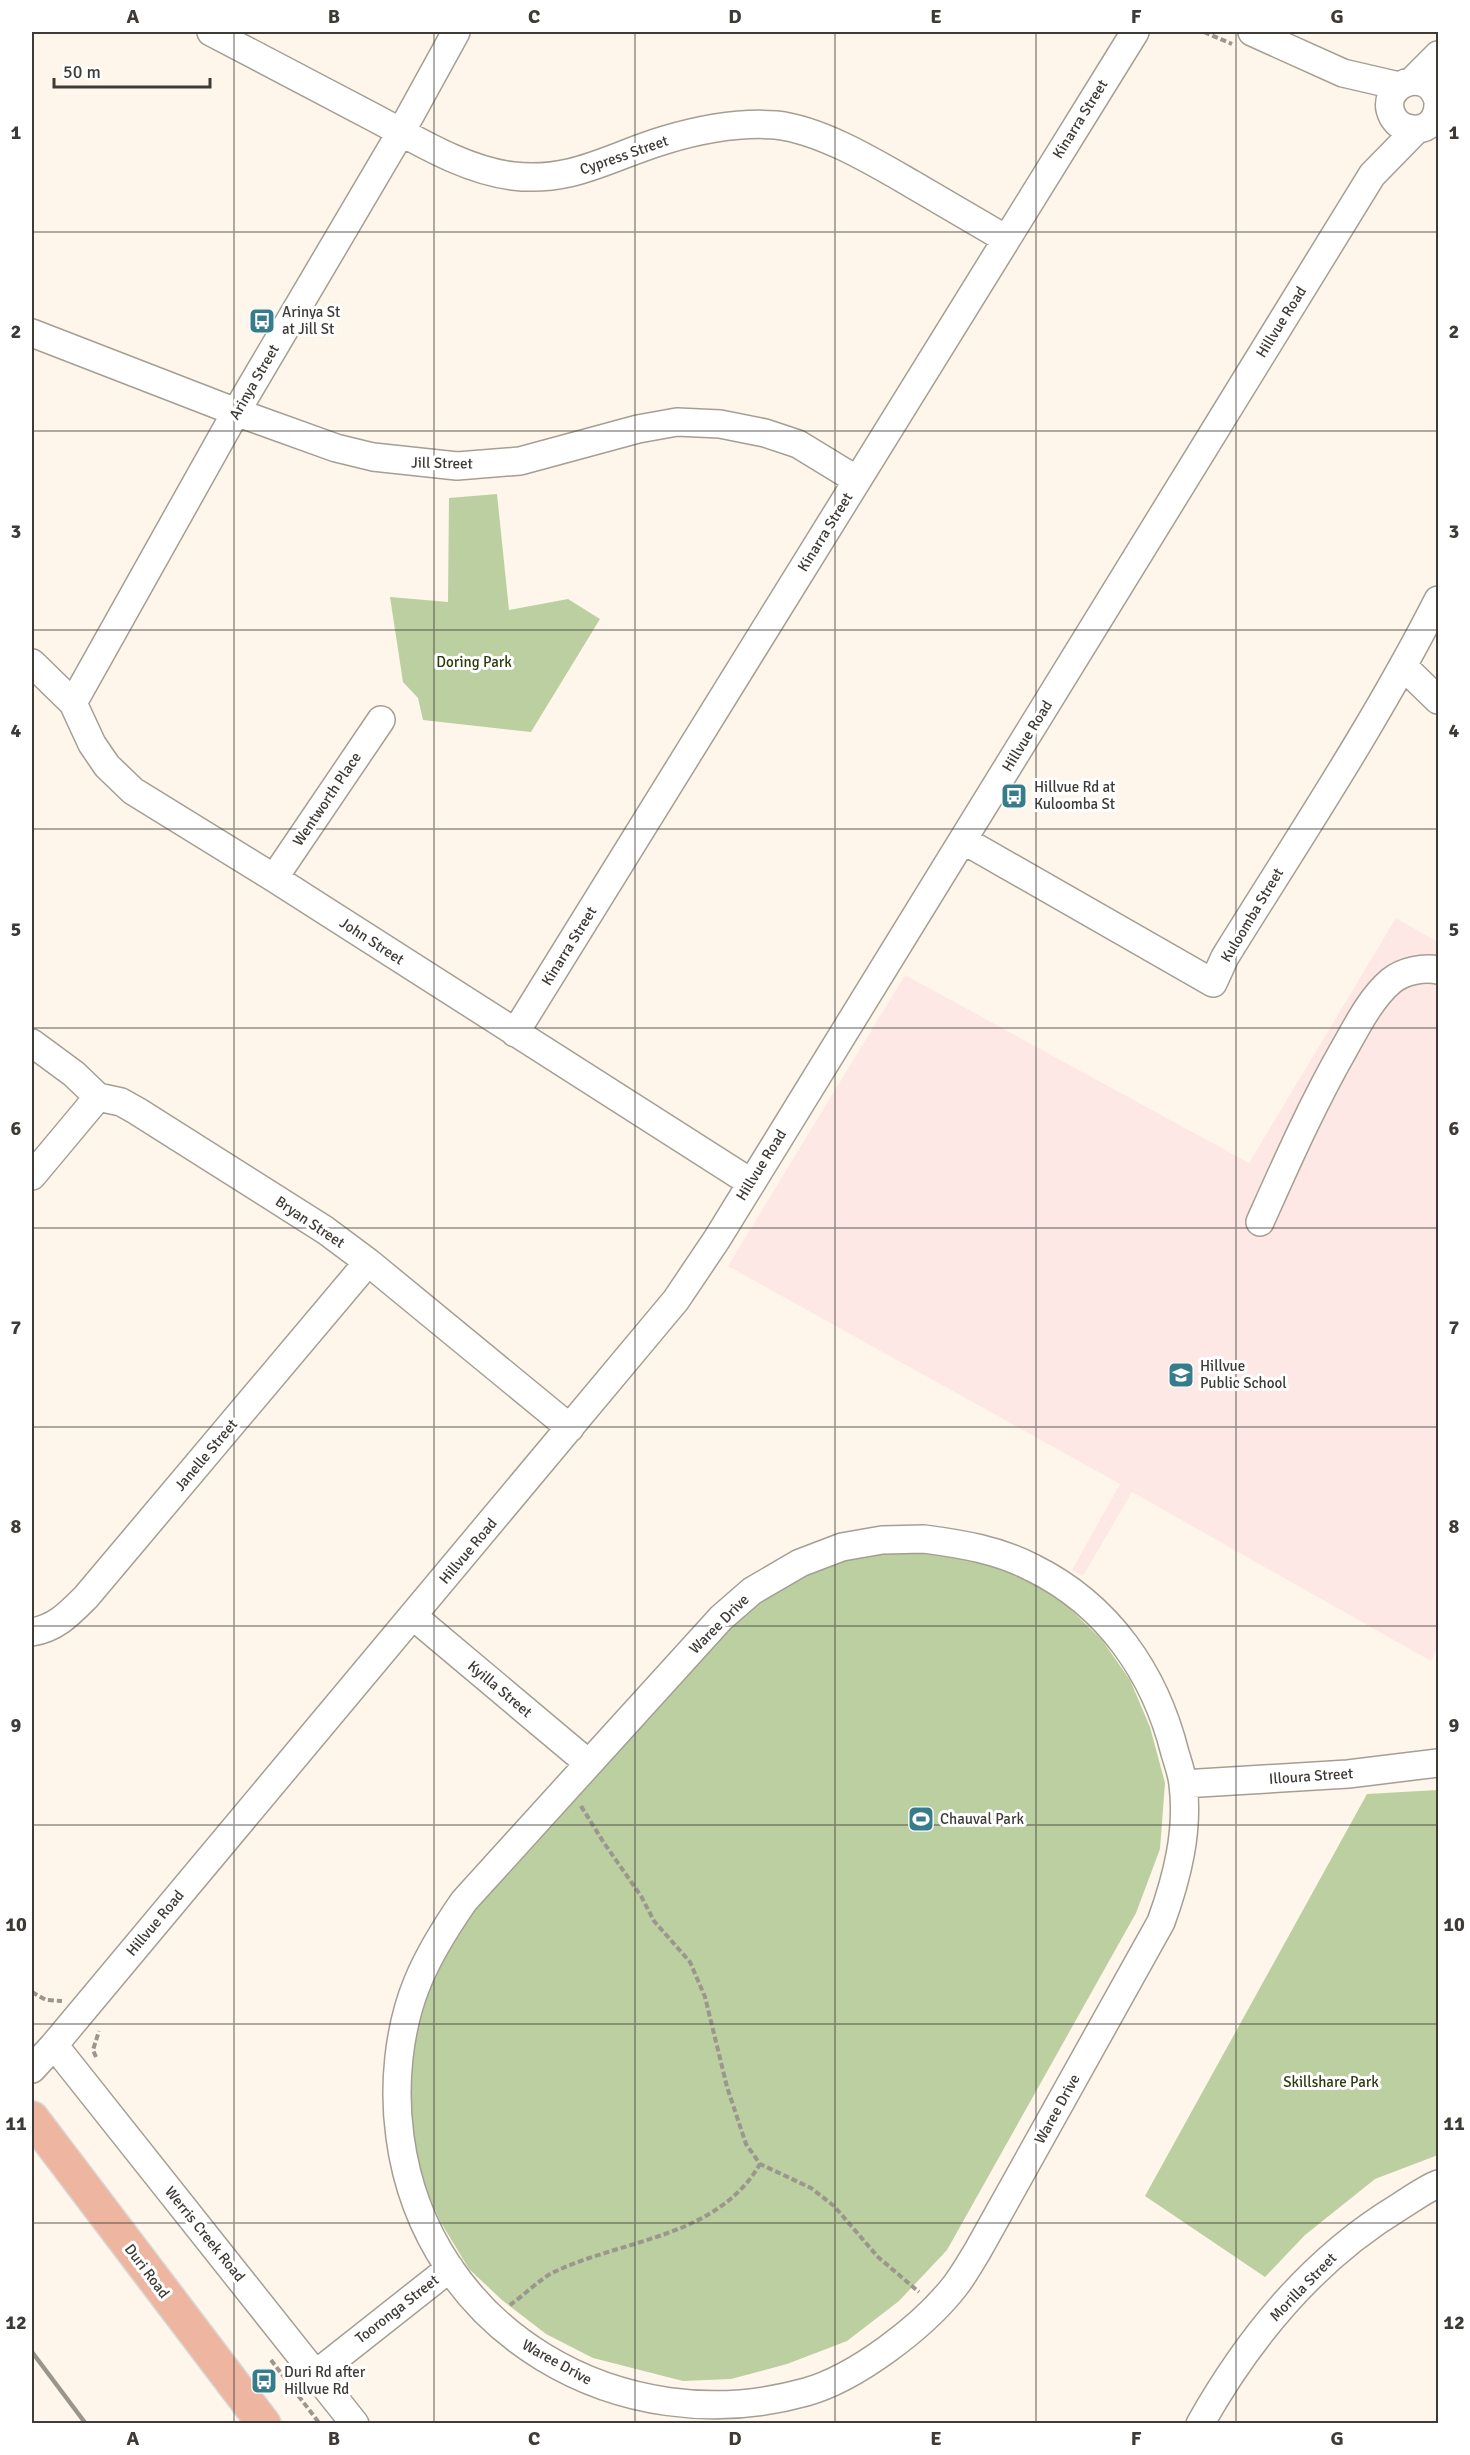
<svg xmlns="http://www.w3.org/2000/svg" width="1470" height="2455" viewBox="0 0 1470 2455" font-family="Signika,sans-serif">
<rect width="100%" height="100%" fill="#fef6eb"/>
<path fill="#fee8e5" d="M1396,918L1438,942V1647L1431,1661L1132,1492L1083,1576L1072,1570L1120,1484L728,1266L905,975L1249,1163Z"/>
<path fill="#bbcfa1" d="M497,494L509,610L568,599L600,619L531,732L423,720L418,698L403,682L390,597L448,602L449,498Z
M888,1549L958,1554L1006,1569L1060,1599L1102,1640L1130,1680L1150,1727L1165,1783L1160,1849L1136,1913L947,2250L899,2301L847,2341L787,2364L731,2379L683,2381L593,2358L546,2334L502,2300L469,2269L440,2221L418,2170L402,2102L409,2031L468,1901L669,1678L786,1573Z
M1438,1790V2155L1375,2179L1305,2235L1265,2277L1145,2196L1367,1794Z"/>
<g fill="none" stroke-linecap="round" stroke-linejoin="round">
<g stroke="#a59e93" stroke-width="30">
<path id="minor" d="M211,32C265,60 318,88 371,116C415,139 463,170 513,176C573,183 611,156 665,140C702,129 738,122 776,125C821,130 874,162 912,184C944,203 975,221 1006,239
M1252,32L1343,73L1399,86
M1413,80L1438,55
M1438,101C1428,63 1376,86 1393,117C1397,124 1403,128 1412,129C1428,131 1438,119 1438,104
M32,333L236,412L336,448L373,457L457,466L520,461L638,429L677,422L720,424L765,433L798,444L857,480
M32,663L73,703L92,744L107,766L133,791L274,878L750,1182
M1404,667L1438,700
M73,703L236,412L401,132L456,32
M963,840L1213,983L1225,957C1298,839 1375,724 1438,600
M274,878L381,720
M515,1033L1135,32
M32,1043L74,1074L98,1097L121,1102L137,1111L325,1230L368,1262L570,1428
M32,1176L98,1097
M1260,1222C1286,1164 1312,1105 1344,1049C1357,1026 1371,998 1391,981C1403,971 1424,967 1438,970
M924,1539C962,1544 999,1550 1033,1568C1108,1605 1155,1673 1175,1753C1178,1763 1182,1774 1183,1784C1189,1831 1177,1878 1161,1922L977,2252C970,2263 963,2276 955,2286C923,2327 856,2378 806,2392C621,2444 426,2332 400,2137C393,2087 398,2029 418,1981C430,1952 446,1927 464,1901L721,1618L752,1591L800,1563L842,1547L882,1540Z
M413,1616L588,1763
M32,1632C56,1628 69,1614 86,1597L368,1262
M1183,1784L1348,1774L1438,1763
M54,2045L355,2424
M32,2069L54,2045L676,1300L717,1239L1372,175L1416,130
M317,2373L450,2268
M1200,2424C1249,2337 1313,2259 1399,2207C1412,2199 1425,2189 1438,2184"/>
</g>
<g stroke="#d8d8d7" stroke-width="36">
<path id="major" d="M32,2118L264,2424"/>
</g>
<path stroke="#9b968e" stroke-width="4" stroke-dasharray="6 3" stroke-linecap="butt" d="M1204,32L1232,44
M581,1806L604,1843L641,1896L654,1921L690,1962L705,1997L727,2087L746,2144L760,2164L811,2188L834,2206L878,2257L919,2292
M32,1992L46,2000L62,2001
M96,2057L93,2050L99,2031
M510,2305C523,2296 541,2278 554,2272C623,2239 717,2238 760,2164
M271,2360L320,2424"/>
<use href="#minor" stroke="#fff" stroke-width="27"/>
<use href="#major" stroke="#eeb6a0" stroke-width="33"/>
<path stroke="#9a958d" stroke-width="4.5" d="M32,2352L86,2424"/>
</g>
<path fill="none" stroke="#3e3b37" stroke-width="1.5" stroke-opacity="0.55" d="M234,32V2424M434,32V2424M635,32V2424M835,32V2424M1036,32V2424M1236,32V2424M32,232H1438M32,431H1438M32,630H1438M32,829H1438M32,1028H1438M32,1228H1438M32,1427H1438M32,1626H1438M32,1825H1438M32,2024H1438M32,2223H1438"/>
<defs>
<g id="bus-square" transform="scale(1.35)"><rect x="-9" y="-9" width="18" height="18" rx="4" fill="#377c8a" stroke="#fff"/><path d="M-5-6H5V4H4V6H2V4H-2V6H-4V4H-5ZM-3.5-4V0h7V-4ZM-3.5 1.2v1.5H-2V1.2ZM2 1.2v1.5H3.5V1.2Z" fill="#fff"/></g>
<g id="school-square" transform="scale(1.35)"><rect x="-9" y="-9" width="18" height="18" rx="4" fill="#377c8a" stroke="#fff"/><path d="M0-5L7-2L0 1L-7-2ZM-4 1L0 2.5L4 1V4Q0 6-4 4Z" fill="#fff"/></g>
<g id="stadium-square" transform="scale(1.35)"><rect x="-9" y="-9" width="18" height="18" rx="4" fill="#377c8a" stroke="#fff"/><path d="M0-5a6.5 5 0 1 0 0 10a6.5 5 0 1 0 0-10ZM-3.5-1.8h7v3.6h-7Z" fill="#fff"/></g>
</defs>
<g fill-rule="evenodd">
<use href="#bus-square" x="262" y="321"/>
<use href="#bus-square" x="1014" y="796"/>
<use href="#school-square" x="1181" y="1375"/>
<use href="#stadium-square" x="921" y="1819"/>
<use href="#bus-square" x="264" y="2381"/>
</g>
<g text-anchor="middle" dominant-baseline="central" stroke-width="6" stroke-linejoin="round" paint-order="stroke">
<g font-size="15" fill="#3e3b37" stroke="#fff">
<text transform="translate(1080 119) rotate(-58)">Kinarra Street</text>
<text transform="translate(624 155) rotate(-19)">Cypress Street</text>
<text transform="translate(1281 322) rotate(-58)">Hillvue Road</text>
<text transform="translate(254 382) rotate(-60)">Arinya Street</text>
<text transform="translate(442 463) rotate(1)">Jill Street</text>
<text transform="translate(825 532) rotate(-58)">Kinarra Street</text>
<text transform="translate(1027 736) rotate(-58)">Hillvue Road</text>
<text transform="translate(327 799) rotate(-56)">Wentworth Place</text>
<text transform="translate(1252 915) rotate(-59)">Kuloomba Street</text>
<text transform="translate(372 941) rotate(33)">John Street</text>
<text transform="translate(569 946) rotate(-58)">Kinarra Street</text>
<text transform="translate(761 1165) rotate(-58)">Hillvue Road</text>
<text transform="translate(310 1222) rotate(34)">Bryan Street</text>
<text transform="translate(206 1455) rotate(-50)">Janelle Street</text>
<text transform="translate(468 1551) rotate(-50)">Hillvue Road</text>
<text transform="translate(719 1624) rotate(-45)">Waree Drive</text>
<text transform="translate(500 1689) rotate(40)">Kyilla Street</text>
<text transform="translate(1311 1776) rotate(-4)">Illoura Street</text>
<text transform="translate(155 1923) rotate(-50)">Hillvue Road</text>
<text transform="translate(1057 2109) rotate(-61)">Waree Drive</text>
<text transform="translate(205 2234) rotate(51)">Werris Creek Road</text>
<text transform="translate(147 2271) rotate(53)">Duri Road</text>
<text transform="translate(1303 2287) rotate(-46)">Morilla Street</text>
<text transform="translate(397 2309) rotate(-38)">Tooronga Street</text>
<text transform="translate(557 2362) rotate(29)">Waree Drive</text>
</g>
<g font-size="15" fill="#3e3b37" stroke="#fff" text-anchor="start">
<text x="282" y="312">Arinya St<tspan x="282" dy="17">at Jill St</tspan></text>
<text x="1034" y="787">Hillvue Rd at<tspan x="1034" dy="17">Kuloomba St</tspan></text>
<text x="1200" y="1366">Hillvue<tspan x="1200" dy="17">Public School</tspan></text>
<text x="940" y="1819">Chauval Park</text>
<text x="284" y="2372">Duri Rd after<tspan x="284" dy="17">Hillvue Rd</tspan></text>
</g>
<g font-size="15" fill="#2b3c0c" stroke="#fff">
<text x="474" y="662">Doring Park</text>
<text x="1331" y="2082">Skillshare Park</text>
</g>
</g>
<rect width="1470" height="2455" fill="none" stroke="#ffffff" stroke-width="66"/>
<path d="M54 78v9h156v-9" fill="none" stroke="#3e3b37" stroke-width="3"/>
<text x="63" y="78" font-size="18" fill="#3e3b37" stroke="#ffffff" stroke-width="4.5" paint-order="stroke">50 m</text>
<rect x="33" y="33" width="1404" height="2389" fill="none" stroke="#3e3b37" stroke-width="2"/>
<g font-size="20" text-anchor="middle" font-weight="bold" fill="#3e3b37">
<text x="133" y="23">A</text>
<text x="334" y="23">B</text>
<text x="534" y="23">C</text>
<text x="735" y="23">D</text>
<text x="936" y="23">E</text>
<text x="1136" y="23">F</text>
<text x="1337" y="23">G</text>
<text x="16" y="139">1</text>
<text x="1454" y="139">1</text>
<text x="16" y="338">2</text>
<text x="1454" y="338">2</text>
<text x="16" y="538">3</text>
<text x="1454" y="538">3</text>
<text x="16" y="737">4</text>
<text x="1454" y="737">4</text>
<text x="16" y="936">5</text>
<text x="1454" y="936">5</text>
<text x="16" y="1135">6</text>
<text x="1454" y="1135">6</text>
<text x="16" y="1334">7</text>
<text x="1454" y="1334">7</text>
<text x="16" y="1533">8</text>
<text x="1454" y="1533">8</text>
<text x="16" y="1732">9</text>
<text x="1454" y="1732">9</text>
<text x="16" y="1931">10</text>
<text x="1454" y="1931">10</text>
<text x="16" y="2130">11</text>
<text x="1454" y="2130">11</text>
<text x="16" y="2329">12</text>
<text x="1454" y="2329">12</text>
<text x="133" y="2445">A</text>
<text x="334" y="2445">B</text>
<text x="534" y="2445">C</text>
<text x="735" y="2445">D</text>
<text x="936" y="2445">E</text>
<text x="1136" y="2445">F</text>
<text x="1337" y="2445">G</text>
</g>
</svg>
